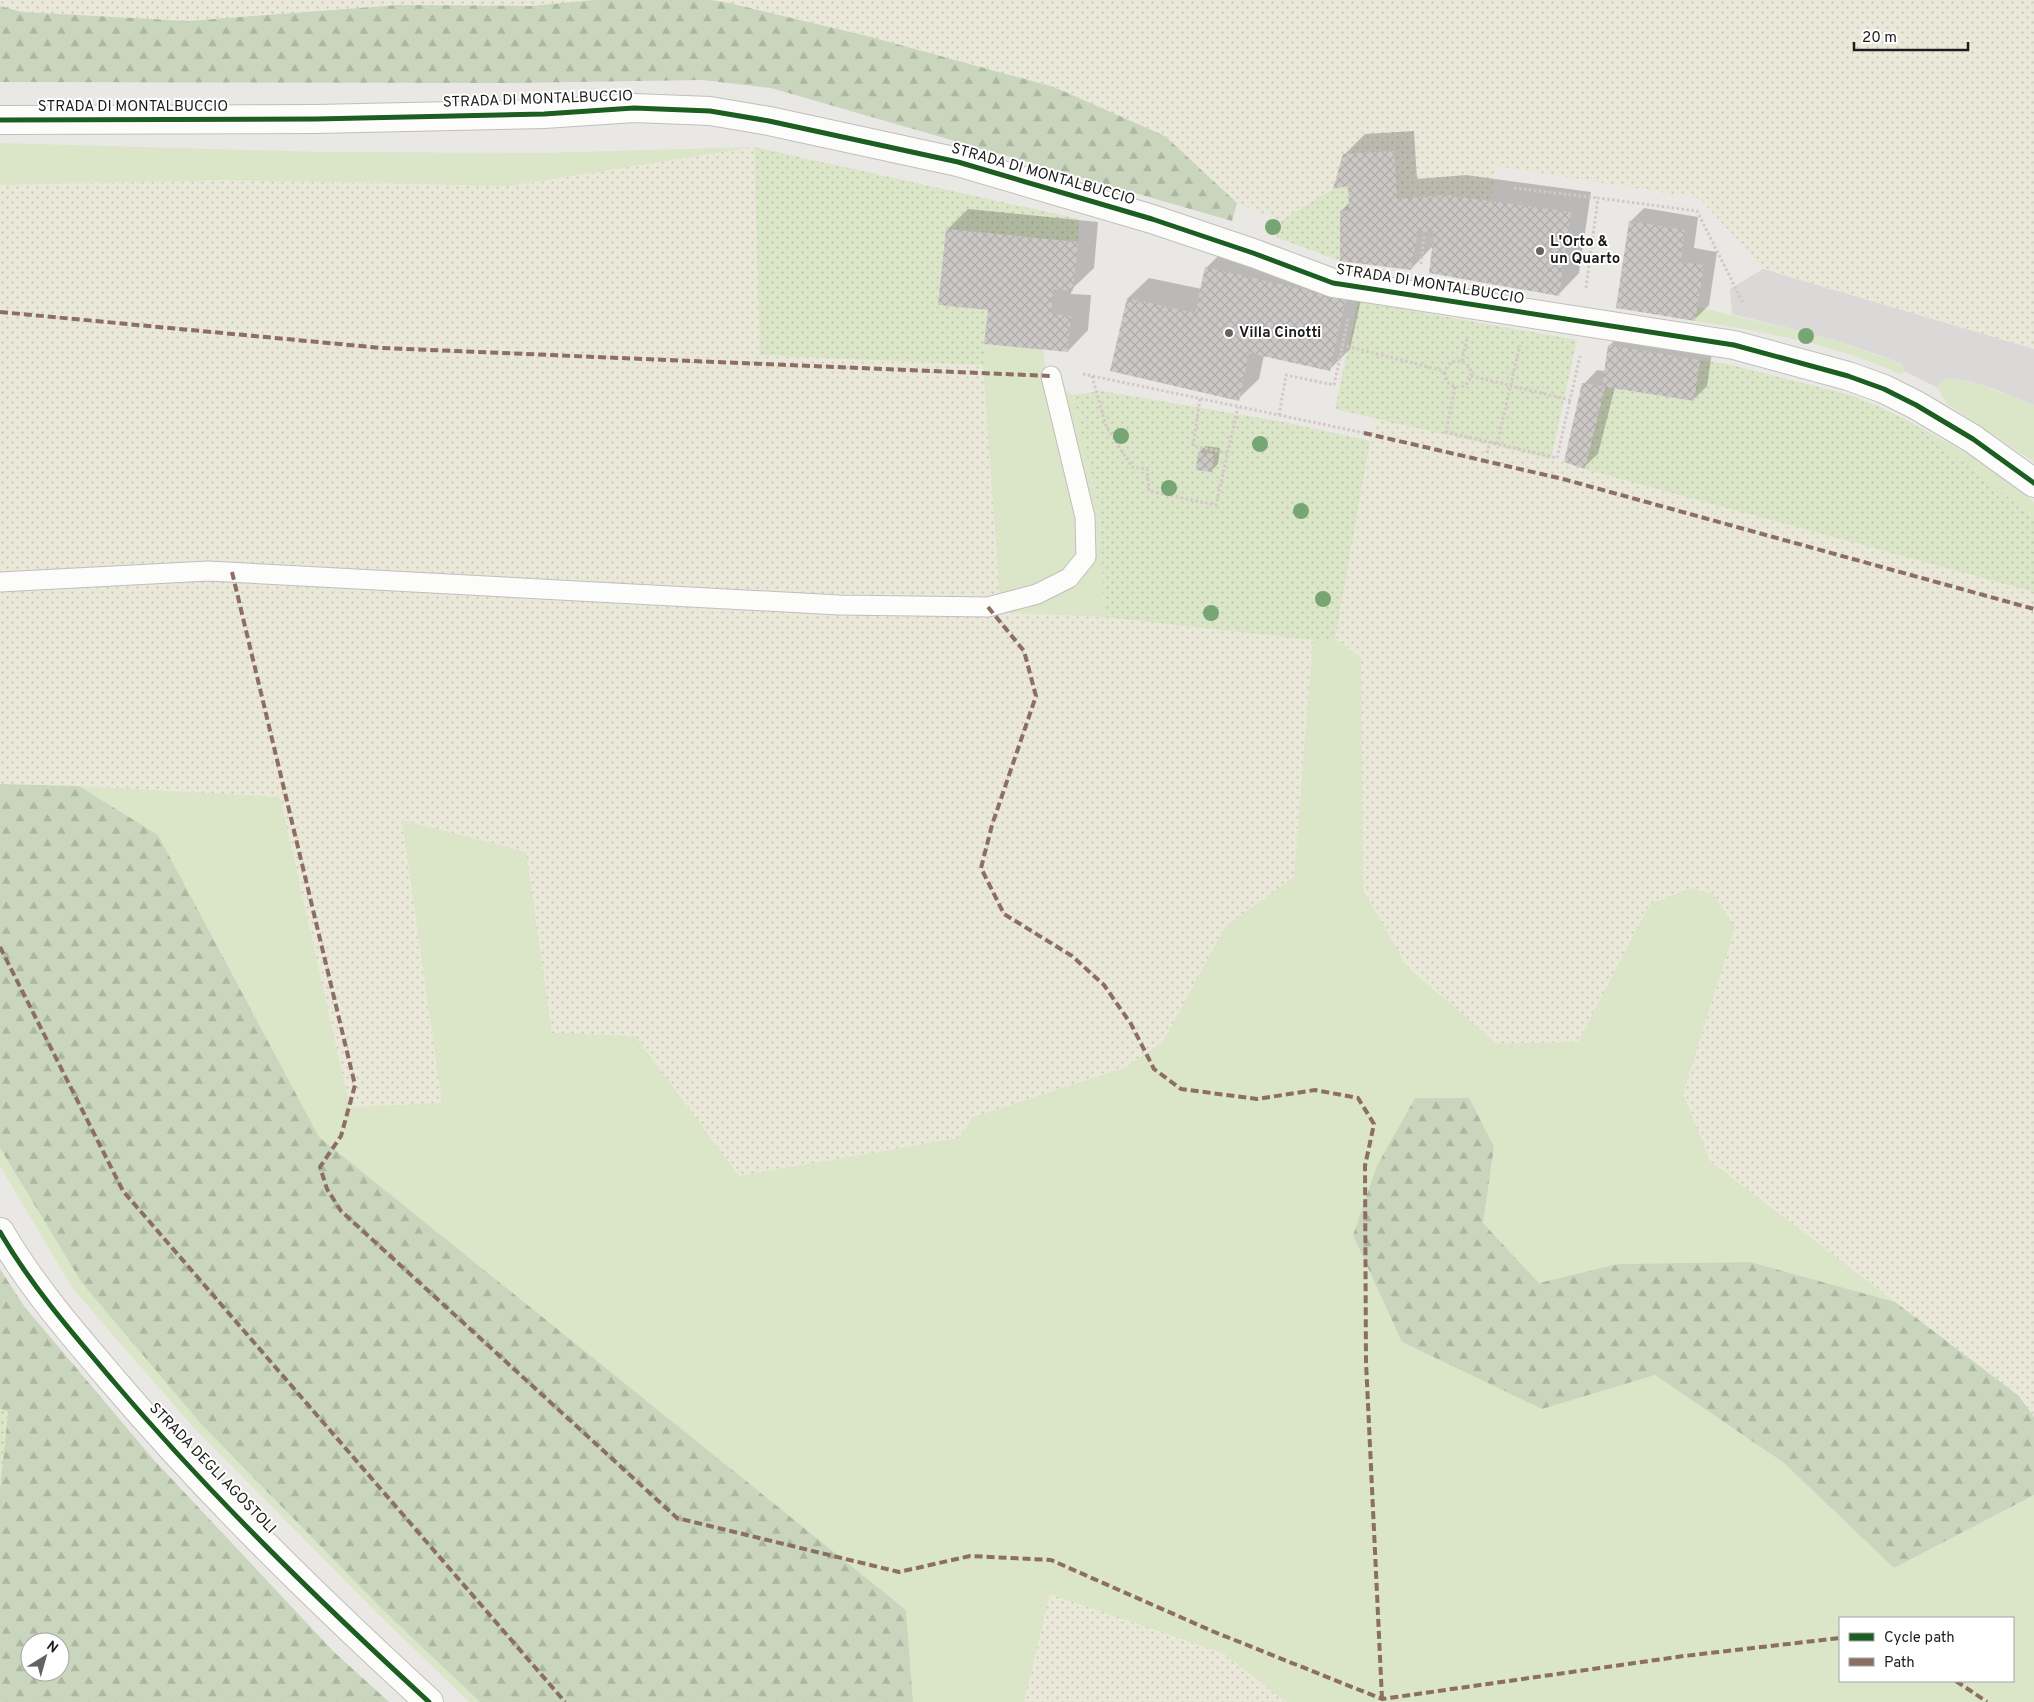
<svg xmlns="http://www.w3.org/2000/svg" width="2034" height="1702" viewBox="0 0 2034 1702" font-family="Overpass,sans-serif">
<defs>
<pattern id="farmland-dots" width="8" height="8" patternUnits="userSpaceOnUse" patternTransform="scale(1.25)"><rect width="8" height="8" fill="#eae8d9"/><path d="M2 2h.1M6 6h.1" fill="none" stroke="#c8c6ba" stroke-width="1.8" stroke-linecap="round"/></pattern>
<pattern id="forest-firs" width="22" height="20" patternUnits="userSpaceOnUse" patternTransform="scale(1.25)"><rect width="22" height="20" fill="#c9d6bd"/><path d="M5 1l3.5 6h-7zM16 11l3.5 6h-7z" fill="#acb7a2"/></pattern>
<pattern id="garden-dots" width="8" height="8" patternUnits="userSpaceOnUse" patternTransform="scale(1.25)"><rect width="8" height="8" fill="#dbe5c7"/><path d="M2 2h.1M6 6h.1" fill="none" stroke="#bbc4aa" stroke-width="1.8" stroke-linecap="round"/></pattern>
<pattern id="building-cross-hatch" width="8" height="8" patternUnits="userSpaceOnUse" patternTransform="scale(1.25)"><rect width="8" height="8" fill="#cbc8c6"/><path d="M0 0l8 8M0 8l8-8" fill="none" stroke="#aeabaa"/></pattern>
</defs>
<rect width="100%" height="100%" fill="#eae8e5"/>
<path fill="url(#farmland-dots)" d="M0,0H593L532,6L398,5L188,21L22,12L0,6Z
M711,0H2034V349L1763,269L1699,198L1496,166L1491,201L1445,195L1397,199L1394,151L1343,154L1333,189L1281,221L1237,203L1165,136L1054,87L871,37L729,3Z
M754,147L760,355L983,365L1001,612L1104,617L1313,640L1294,878L1225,927L1163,1042L1124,1068L973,1117L959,1138L739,1176L635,1036L552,1034L525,852L402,820L442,1104L350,1107L280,797L79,786L0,784V185L226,180L509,186Z
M1375,418L1564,462L2034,592V1417L2019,1396L1710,1161L1683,1093L1735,928L1650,904L1578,1042L1497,1045L1407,967L1363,890L1361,657L1335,639Z
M1050,1593L1223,1653L1286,1702H1024Z"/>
<path fill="#dbe5c7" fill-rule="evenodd" d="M0,143L323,152L540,153L754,147L509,186L226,180L0,185Z
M1698,307L1828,338L1902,364L1904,371L1902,375C1842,346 1762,331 1695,321Z
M984,344L1043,349L1047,382L1073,395L1100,513L1104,617L1001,612L983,365Z
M1949,378C1979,382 2006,394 2034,405V462L1946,403L1938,388L1940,382Z
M1916,425L1968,454L2034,502V518L1965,463L1927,436Z
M1335,639L1361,657L1363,890L1407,967L1497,1044L1578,1042L1650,904L1692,888L1715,896L1735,928L1683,1093L1710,1161L1895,1302L1750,1262L1618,1264L1539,1283L1483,1223L1494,1147L1415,1098L1541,1409L1655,1375L1784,1463L1894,1568L2034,1495V1702H1286L1223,1653L1050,1594L1024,1702H913L906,1610L319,1137L158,835L79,786L280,797L350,1107L442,1103L402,820L526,852L552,1033L635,1036L739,1176L959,1138L973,1117L1124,1068L1163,1042L1225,927L1294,877L1313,640ZM1840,1618H2013V1681H1840Z
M0,1148L82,1283L202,1425L382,1609L480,1702H469L377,1613L195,1429L73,1289L0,1166Z"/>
<path fill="url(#forest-firs)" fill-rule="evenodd" d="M593,0H711L729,3L871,37L1054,87L1165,136L1237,203L1232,221L771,88L702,80L511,83L0,82V6L22,12L188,21L398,5L532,6Z
M0,784L79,786L158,835L319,1137L906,1610L913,1702H480L382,1609L202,1425L82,1283L0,1148Z
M1415,1098H1469L1494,1147L1483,1223L1539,1283L1618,1264L1750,1262L1895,1302L2019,1396L2034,1417V1495L1894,1568L1784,1463L1655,1375L1542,1409L1402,1342L1353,1235L1377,1166Z
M0,1269L24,1306L153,1459L334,1652L389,1702H0V1488L8,1412L0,1409ZM30,1642H60V1672H30Z"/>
<path fill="url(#garden-dots)" d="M754,147L1079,219L1078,242L946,229L938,305L988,310L983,365L760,355Z
M1348,186L1349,210L1340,211V261L1276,237L1281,221L1333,189Z
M1358,301L1577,340L1551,459L1335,409Z
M1700,360L1732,365L1850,395L1878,406L1916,425L1927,436L1965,463L2034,518V592L1585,469L1605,387L1694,401Z
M1102,391L1284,422L1370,441L1335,639L1313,640L1104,617L1100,513L1073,395Z
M0,1409L8,1412L0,1488Z"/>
<path fill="#dad9d8" d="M1763,269L2034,349V405L1992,388L1968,381L1948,378L1940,382L1938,388L1904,371L1902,364L1876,354L1828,338L1732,314L1730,289Z"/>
<path fill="#0003" d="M1414,131L1417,179L1466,175L1591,192L1579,273L1559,294L1433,246L1411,269L1341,211L1350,202L1349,184L1344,155L1365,134Z
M1644,208L1698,217L1694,248L1717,252L1709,305L1695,319L1630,222Z
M968,209L1098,222L1094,268L1072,289L1071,294L1091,295L1088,330L1068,351L989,309L947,230Z
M1227,247L1366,278L1350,349L1329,370L1264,355L1259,379L1238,399L1128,298L1149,278L1202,289L1206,268Z
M1623,332L1713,346L1707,386L1693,400L1615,387L1598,454L1584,467V384L1597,370L1605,371L1609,346Z
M1206,446L1220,448L1218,464L1211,471L1199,452Z"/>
<path fill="url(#building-cross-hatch)" d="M1394,151L1397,199L1445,195L1571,212L1559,296L1429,273L1434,231L1418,232L1411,270L1340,261V211L1349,210L1348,186L1333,189L1343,154Z
M1629,221L1685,230L1681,262L1704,265L1695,321L1616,308Z
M946,229L1078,242L1073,291L1053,289L1051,314L1071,316L1068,352L984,344L988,310L938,305Z
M1205,267L1346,299L1330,371L1249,353L1239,401L1110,371L1127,298L1195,313Z
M1608,345L1700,360L1694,401L1605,387L1585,469L1564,462L1582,383L1602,386Z
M1198,452L1214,454L1212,472L1196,470Z"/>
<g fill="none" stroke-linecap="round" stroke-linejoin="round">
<g stroke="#c0bfbd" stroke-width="21">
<path id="service" d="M0,582L208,571L839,605L988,607L1037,594L1069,578L1086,557L1085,517L1051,376"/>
</g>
<g stroke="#c0bfbd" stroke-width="30">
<path id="tertiary" d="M0,120L316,119L544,114L634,108L710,111L769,121L958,162L1152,219L1253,253L1333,283L1734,345L1848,376L1884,389L1916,405L1973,439L2034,483
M0,1232C32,1287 73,1334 114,1382C211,1496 319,1601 429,1702"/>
</g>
<path stroke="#d4c7c7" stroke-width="3" stroke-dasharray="2.5 2.5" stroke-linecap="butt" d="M1514,188L1598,198
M1421,264L1424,236
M1586,288L1598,198L1697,211L1743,303
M1342,345L1444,371
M1445 374a13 13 0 1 1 26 0a13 13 0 1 1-26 0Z
M1462,361L1467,338
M1083,374L1279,415L1286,375L1334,385L1348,319
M1092,376L1106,426L1132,467L1147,469L1149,491L1216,505L1238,407
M1471,376L1570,400L1580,356
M1455,387L1446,432L1557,458L1570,400
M1200,399L1193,446L1227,453
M1279,415L1364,433
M1497,444L1520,345
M1487,453L1490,442"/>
<use href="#service" stroke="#fcfcfb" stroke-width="19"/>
<use href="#tertiary" stroke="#fcfcfb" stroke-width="28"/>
<path stroke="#8d6e63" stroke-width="4" stroke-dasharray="8 4" stroke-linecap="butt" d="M0,312L382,348L1051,376
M1364,433L1563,479L2034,609
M232,572L355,1085L341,1136L320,1167L327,1189L341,1211L677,1518L899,1572L970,1556L1051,1560L1212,1631L1382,1699L1684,1656L1840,1638
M988,607L1024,651L1036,696L992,825L981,868L1004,914L1072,956L1104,985L1131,1024L1154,1069L1181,1089L1257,1099L1315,1090L1358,1098L1374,1124L1365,1166L1366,1362L1382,1699
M0,947L123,1191L565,1702
M1956,1681L1987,1702"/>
<g stroke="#fff" stroke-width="8">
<path id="cycleway" d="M0,120L316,119L544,114L634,108L710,111L769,121L958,162L1152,219L1253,253L1333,283L1734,345L1848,376L1884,389L1916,405L1973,439L2034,483
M0,1232C32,1287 73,1334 114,1382C211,1496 319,1601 429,1702"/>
</g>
<use href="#cycleway" stroke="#1b5e20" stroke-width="5"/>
</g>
<g fill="#78a574">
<circle cx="1273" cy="227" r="8"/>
<circle cx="1806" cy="336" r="8"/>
<circle cx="1121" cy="436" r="8"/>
<circle cx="1260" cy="444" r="8"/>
<circle cx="1169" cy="488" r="8"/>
<circle cx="1301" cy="511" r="8"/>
<circle cx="1323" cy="599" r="8"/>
<circle cx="1211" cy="613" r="8"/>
</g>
<g fill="#646362" stroke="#fff" stroke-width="2">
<circle cx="1540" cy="251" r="5"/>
<circle cx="1229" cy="333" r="5"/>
</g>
<g text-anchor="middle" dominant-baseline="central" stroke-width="4" stroke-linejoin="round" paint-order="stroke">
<g font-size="15" fill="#1c1c1c" stroke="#fff">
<text transform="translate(538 100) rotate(-2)">STRADA DI MONTALBUCCIO</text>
<text x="133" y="107">STRADA DI MONTALBUCCIO</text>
<text transform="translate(1043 175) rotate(16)">STRADA DI MONTALBUCCIO</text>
<text transform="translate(1430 285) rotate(9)">STRADA DI MONTALBUCCIO</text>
<text transform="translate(212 1469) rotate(46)">STRADA DEGLI AGOSTOLI</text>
</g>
<g font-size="15" font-weight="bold" fill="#1c1c1c" stroke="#fff" text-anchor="start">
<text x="1550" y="242">L'Orto &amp;<tspan x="1550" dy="17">un Quarto</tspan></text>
<text x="1239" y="333">Villa Cinotti</text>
</g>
</g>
<rect x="1839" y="1617" width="175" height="65" fill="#ffffff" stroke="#a4a4a4"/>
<rect x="1849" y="1633" width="25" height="8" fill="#1b5e20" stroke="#a4a4a4"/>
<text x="1884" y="1642" font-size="15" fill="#1c1c1c">Cycle path</text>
<rect x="1849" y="1658" width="25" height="8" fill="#8d6e63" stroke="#a4a4a4"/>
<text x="1884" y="1667" font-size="15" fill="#1c1c1c">Path</text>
<g transform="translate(45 1657) rotate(37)"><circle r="24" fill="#ffffff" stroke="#a4a4a4"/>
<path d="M0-4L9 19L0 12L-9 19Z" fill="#646362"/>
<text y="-8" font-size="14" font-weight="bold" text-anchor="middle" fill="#1c1c1c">N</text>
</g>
<path d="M1854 42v8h114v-8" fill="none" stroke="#1c1c1c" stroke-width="2.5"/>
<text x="1862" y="42" font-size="15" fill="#1c1c1c" stroke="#ffffff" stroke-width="4" paint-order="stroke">20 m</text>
</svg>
